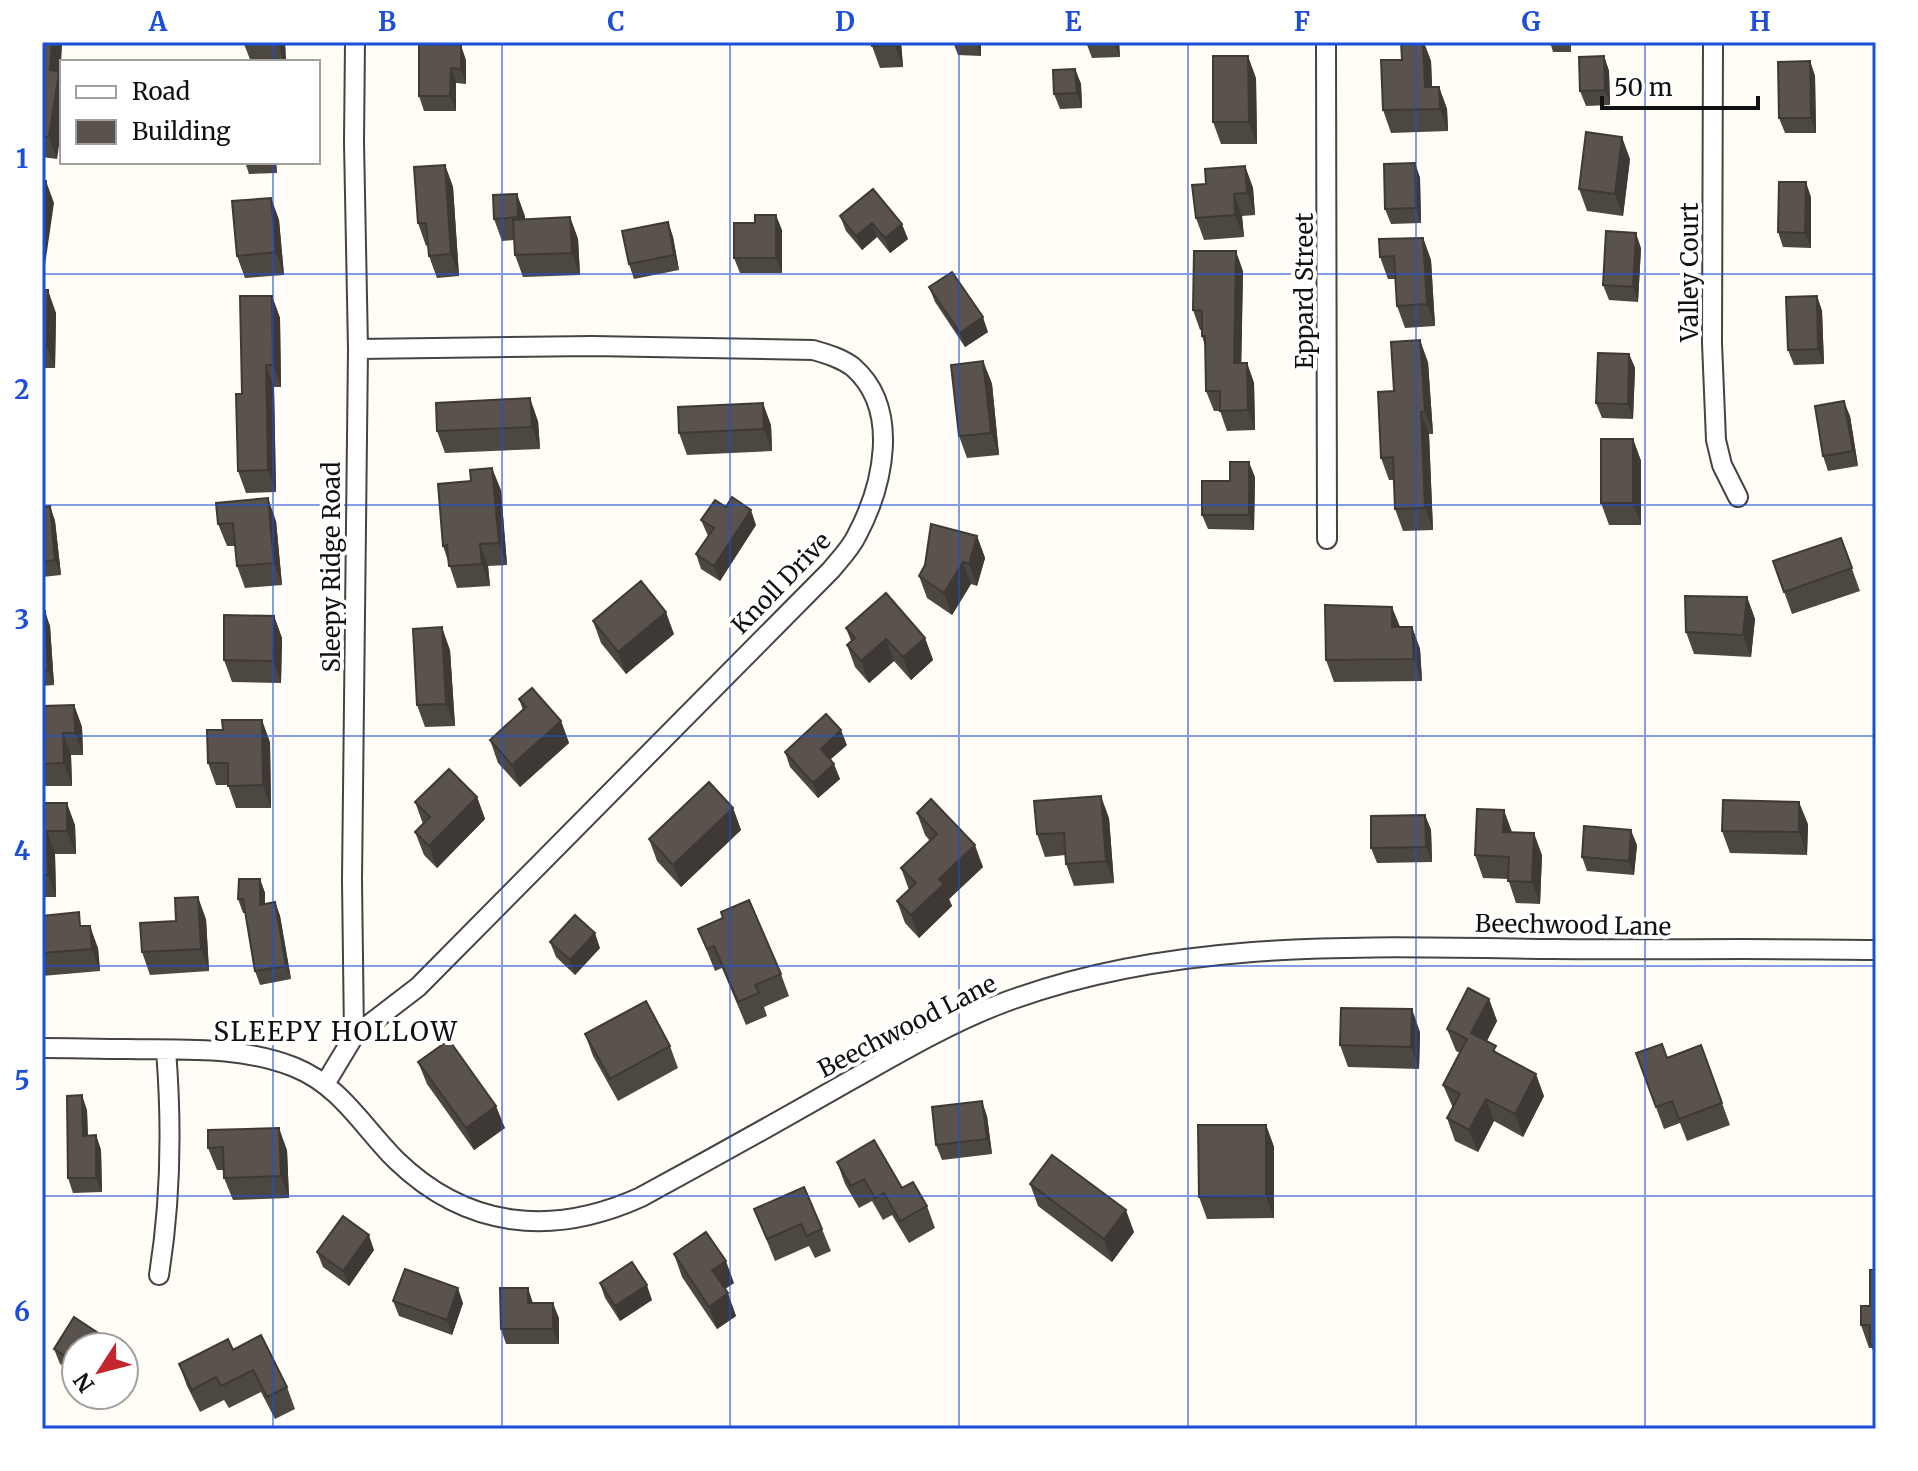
<svg xmlns="http://www.w3.org/2000/svg" width="1918" height="1471" viewBox="0 0 1918 1471" font-family="Merriweather,serif">
<rect width="100%" height="100%" fill="#fffdf5"/>
<g fill="none" stroke-linecap="round" stroke-linejoin="round">
<g stroke="#444" stroke-width="22">
<path id="street" d="M1326,42L1327,539
M1713,42L1712,343L1716,440L1722,465L1738,497
M354,1036L418,987L831,570C840,559 851,548 857,535C883,486 901,409 853,367C841,358 827,354 813,350L592,346L358,349
M42,1048C70,1048 98,1049 127,1049C183,1050 241,1046 294,1067C341,1086 362,1126 396,1160C467,1229 553,1237 641,1197C711,1159 781,1120 851,1080C899,1053 948,1024 1000,1004C1174,937 1369,947 1552,949C1660,950 1768,948 1876,950
M325,1084L354,1036L352,880L358,349L354,142L355,42
M159,1275C171,1200 172,1125 166,1050"/>
</g>
<use href="#street" stroke="#fff" stroke-width="18"/>
</g>
<path fill="#4d4742" d="M42,42H62L57,159L42,157Z
M285,42L286,62H251L244,44Z
M901,42L903,67L880,68L872,46Z
M953,42H981V56L958,55Z
M1086,42H1119L1120,57L1092,58Z
M1401,42H1424L1431,61L1432,87H1439L1447,109L1448,131L1391,133L1383,110L1402,60Z
M1550,42H1571V52H1553Z
M419,44L466,60V84L456,83V111H424L419,96Z
M1604,56L1609,71L1610,105L1586,106L1580,91Z
M1810,61L1815,76L1816,133H1785L1779,118Z
M1075,69L1081,84L1082,108L1060,109L1054,94Z
M1256,78L1257,144H1221L1213,122Z
M1630,159L1623,216L1587,211L1579,189Z
M245,162H276L277,173L249,174Z
M1415,163L1420,178L1421,223L1391,224L1385,209Z
M445,165L453,187L459,276L437,278L429,256L428,245L426,246L418,223Z
M1245,166L1253,188L1255,215L1242,216L1244,237L1204,240L1196,218L1206,184Z
M873,189L908,239L890,253L877,237L862,250L846,231L840,216Z
M1811,197V248L1783,247L1778,232Z
M271,198L279,220L284,275L245,278L237,256Z
M525,216V219L570,217L578,239L580,275L523,277L515,255L514,240L502,241L494,219Z
M668,222L673,237L679,270L634,279L629,264Z
M782,230V273H740L734,258Z
M1423,238L1431,260L1435,326L1405,328L1397,306L1395,279H1388L1380,257Z
M1641,248L1638,302L1609,300L1603,285Z
M1243,271L1241,363H1247L1254,383L1255,430L1227,431L1220,411H1214L1206,391L1205,346L1202,336V330H1200L1193,310Z
M929,287L988,332L965,347L935,302Z
M42,290L56,313L55,368H42Z
M272,296L280,318L281,387H274L276,492L246,493L238,471L242,394Z
M1817,296L1822,311L1824,364L1794,365L1788,350Z
M1629,354L1635,368L1633,419L1602,418L1596,403Z
M983,361L992,384L999,455L967,458L959,436Z
M1428,362L1433,434H1429L1433,530L1403,531L1395,509L1394,480H1389L1381,458L1394,391Z
M1850,416L1858,466L1828,471L1823,456Z
M538,421L540,449L445,453L437,431Z
M771,425L772,451L687,455L679,433Z
M1633,439L1641,461V525H1609L1601,503Z
M1255,477L1254,530L1208,529L1202,515L1230,481Z
M501,490L507,565L488,566L490,586L457,588L443,546Z
M50,506L55,521L61,575L42,577V507Z
M701,520L756,525L720,581L701,569L696,554L708,536Z
M276,521L282,585L245,588L237,566L235,546H227L218,524Z
M977,536L985,558L977,586L971,584L952,615L927,598L919,576Z
M1841,538L1860,591L1792,614L1773,561Z
M1747,597L1755,619L1751,657L1694,654L1686,632Z
M42,611L50,626L54,685L42,686Z
M274,616L282,638L281,683L232,682L224,660Z
M593,621L674,634L626,674L601,643Z
M1400,627H1412L1420,649L1422,681L1334,682L1326,660Z
M846,628L925,638L933,660L911,680L894,661L869,683L855,667L847,645L851,641Z
M450,650L455,726L425,727L417,705Z
M519,699L561,721L569,743L520,787L498,763L490,740L523,710Z
M74,705L82,727L83,755H71L72,786H42V706Z
M223,730L270,742L271,808H236L228,785H216L208,763Z
M847,745L831,759L840,779L818,798L790,767L785,752Z
M477,797L485,819L437,868L424,855L415,832L423,824L415,802Z
M42,803L75,825L76,854H55L56,897H42Z
M733,808L741,830L681,887L657,861L649,839Z
M917,813L983,867L949,899L952,906L919,938L905,923L897,901L909,890L901,868L930,841L925,835Z
M1425,815L1431,830L1432,862L1377,863L1371,848Z
M1109,818L1114,883L1074,886L1066,864V855L1045,857L1037,834Z
M1808,824L1807,855L1730,853L1722,831Z
M1512,832L1542,855L1540,904L1516,903L1508,879L1483,878L1475,855Z
M1637,845L1634,875L1587,871L1582,857Z
M260,879L265,893V904L275,902L280,916L291,979L260,985L255,971L245,913H243L238,899Z
M42,916L84,926L98,948L100,971L42,976Z
M206,919L209,971L150,975L142,952Z
M698,929L781,974L789,996L764,1007L767,1016L746,1025L722,968L715,971Z
M550,942L600,948L575,975L556,957Z
M1489,999L1497,1021L1487,1041L1499,1055L1544,1096L1523,1137L1494,1121L1478,1152L1455,1141L1447,1118L1453,1108L1443,1085L1460,1053L1456,1051L1447,1029Z
M1420,1032L1419,1069L1348,1067L1340,1045Z
M585,1034L670,1046L678,1068L618,1101L593,1056Z
M1701,1045L1730,1125L1687,1141L1680,1123L1664,1129L1636,1053L1667,1058Z
M418,1062L505,1128L474,1150L427,1084Z
M87,1110L88,1135H96L101,1150L102,1192L73,1193L68,1178Z
M987,1116L992,1154L942,1160L936,1145Z
M1266,1125L1274,1147V1218L1207,1219L1199,1197Z
M208,1130L287,1150L289,1198L233,1200L224,1178V1170H217L208,1148Z
M837,1162L902,1188L927,1206L935,1228L909,1243L892,1215L883,1220L872,1201L859,1208L845,1184Z
M1030,1184L1134,1232L1112,1262L1038,1206Z
M754,1209L822,1229L831,1251L815,1258L809,1246L775,1261Z
M374,1250L349,1286L323,1267L317,1252Z
M674,1254L734,1283L725,1289L736,1316L717,1329L682,1277Z
M1876,1270V1359L1872,1348H1869L1861,1325L1870,1306Z
M600,1283L652,1300L620,1321L605,1298Z
M393,1301L463,1303L452,1335L399,1316Z
M533,1303L559,1318V1344H506L501,1329Z
M112,1342L114,1347H76V1374L60,1364L54,1349Z
M233,1350L287,1387L295,1409L275,1419L261,1392L229,1408L224,1400L200,1412L187,1386L179,1364Z"/>
<path fill="#3f3936" d="M52,42H62L60,73L62,80V126L57,159L49,137L50,70Z
M277,42H285L286,62H284Z
M894,42H901L903,67L895,45Z
M976,42H981V56Z
M1114,42H1119L1120,57Z
M1423,42L1431,61L1433,109L1425,87Z
M461,45L466,60V84L461,69Z
M1248,56L1256,78L1257,144L1249,122Z
M1604,56L1609,71L1610,105L1605,90Z
M1810,61L1815,76L1816,133L1811,118Z
M451,68L456,83V111L450,96Z
M1075,69L1081,84L1082,108L1077,93Z
M1439,87L1447,109L1448,131L1440,109Z
M1622,137L1630,159L1623,216L1615,194Z
M273,162H276L277,173Z
M1415,163L1420,178L1421,223L1416,208Z
M445,165L453,187L459,276L451,254Z
M1245,166L1253,188L1255,215L1247,193Z
M46,181L54,203L44,272L42,268V207Z
M1806,182L1811,197V248L1805,233Z
M517,194L525,216L526,240L518,217Z
M1234,194L1242,216L1244,237L1235,215Z
M271,198L279,220L284,275L276,252Z
M776,215L782,230V273L776,258Z
M570,217L578,239L580,275L572,253Z
M668,222L673,237L679,270L674,255Z
M872,223L877,237L862,250L856,236Z
M902,224L908,239L890,253L885,238Z
M1636,233L1641,248L1638,302L1633,287Z
M1423,238L1431,260L1435,326L1427,304Z
M1236,251L1243,271L1241,383L1234,363Z
M48,290L56,313L55,368L47,346Z
M272,296L280,318L281,387L273,365Z
M1817,296L1822,311L1824,364L1818,349Z
M983,317L988,332L965,347L960,333Z
M1420,340L1428,362L1433,434L1425,411Z
M1629,354L1635,368L1633,419L1628,404Z
M983,361L992,384L999,455L991,433Z
M1247,363L1254,383L1255,430L1248,410Z
M266,365L274,387L276,492L268,470Z
M530,398L538,421L540,449L532,427Z
M1844,401L1850,416L1858,466L1853,451Z
M763,403L771,425L772,451L764,429Z
M1421,412L1429,434L1433,530L1425,508Z
M42,425L45,433L43,470L42,468Z
M1633,439L1641,461V525L1633,503Z
M1249,462L1255,477L1254,530L1249,515Z
M492,468L501,490L507,565L499,543Z
M268,498L276,521L282,585L274,563Z
M50,506L55,521L61,575L55,560Z
M751,510L756,525L720,581L714,566Z
M977,536L985,558L977,586L969,564Z
M480,544L488,566L490,586L482,564Z
M963,562L971,584L952,615L944,593Z
M1747,597L1755,619L1751,657L1743,635Z
M1392,607L1401,629L1392,627Z
M45,611L50,626L54,685L48,670Z
M666,612L674,634L626,674L618,652Z
M274,616L282,638L281,683L273,661Z
M442,627L450,650L455,726L446,704Z
M1412,627L1420,649L1422,681L1414,659Z
M925,638L933,660L911,680L903,657Z
M886,639L894,661L869,683L861,661Z
M74,705L82,727L83,755L75,733Z
M262,720L270,742L271,808L263,785Z
M561,721L569,743L520,787L512,765Z
M841,730L847,745L826,763L821,749Z
M63,733L71,755L72,786L64,763Z
M834,764L840,779L818,798L813,783Z
M1101,796L1109,818L1114,883L1106,861Z
M477,797L485,819L437,868L429,846Z
M1799,802L1808,824L1807,855L1799,832Z
M67,803L75,825L76,854L67,831Z
M733,808L741,830L681,887L673,865Z
M1504,810L1512,832H1503Z
M1425,815L1431,830L1432,862L1426,847Z
M1631,830L1637,845L1634,875L1629,861Z
M47,831L55,854L56,897L48,875Z
M1534,833L1542,855L1540,904L1532,882Z
M975,845L983,867L949,899L952,906L919,938L911,915L939,879Z
M260,879L265,893L264,918L260,905Z
M198,897L206,919L209,971L201,949Z
M275,902L280,916L291,979L286,966Z
M90,926L98,948L100,971L92,949Z
M595,933L600,948L575,975L570,960Z
M1489,999L1497,1021L1479,1055L1471,1033Z
M1412,1009L1420,1032L1419,1069L1411,1047Z
M1536,1074L1544,1096L1523,1137L1515,1114Z
M82,1095L87,1110L88,1150L83,1136Z
M1486,1099L1494,1121L1478,1152L1469,1130Z
M982,1101L987,1116L992,1154L987,1139Z
M496,1106L505,1128L474,1150L466,1128Z
M1266,1125L1274,1147V1218L1266,1196Z
M279,1128L287,1150L289,1198L281,1176Z
M96,1135L101,1150L102,1192L96,1178Z
M1126,1210L1134,1232L1112,1262L1104,1239Z
M369,1235L374,1250L349,1286L343,1271Z
M726,1261L734,1283L720,1292L712,1270Z
M647,1285L652,1300L620,1321L615,1306Z
M458,1288L463,1303L452,1335L447,1320Z
M528,1288L533,1303H528Z
M728,1293L736,1316L717,1329L709,1307Z
M553,1303L559,1318V1344L553,1329Z"/>
<path fill="#5a524d" stroke="#3f3936" stroke-width="2" d="M42,42H52L50,70L59,72L49,137L42,136Z
M244,42H277V44H244Z
M872,42H894L895,45L872,46Z
M1401,42H1423L1425,87H1439L1440,109L1383,110L1381,60H1402Z
M419,44L461,45V69L451,68L450,96H419Z
M1213,56H1248L1249,122H1213Z
M1604,56L1605,90L1580,91L1579,57Z
M1810,61L1811,118H1779L1778,62Z
M1075,69L1077,93L1054,94L1053,70Z
M1586,132L1622,137L1615,194L1579,189Z
M1415,163L1416,208L1385,209L1384,164Z
M445,165L451,254L429,256L426,223H418L414,167Z
M1245,166L1247,193L1234,194L1235,215L1196,218L1192,185L1206,184L1205,169Z
M42,180L46,181L42,207Z
M1779,182H1806L1805,233L1778,232Z
M873,189L902,224L885,238L872,223L856,236L840,216Z
M517,194L518,217L494,219L493,195Z
M271,198L276,252L237,256L232,201Z
M755,215H776V258H734V223H755Z
M570,217L572,253L515,255L513,220Z
M668,222L674,255L629,264L622,231Z
M1606,231L1636,233L1633,287L1603,285Z
M1423,238L1427,304L1397,306L1394,256L1380,257L1379,239Z
M1194,251H1236L1234,363H1247L1248,410L1220,411V391H1206L1205,336H1202V311L1193,310Z
M952,272L983,317L960,333L929,287Z
M42,290H48L47,346H42Z
M240,296H272L273,365H266L268,470L238,471L236,394H242Z
M1817,296L1818,349L1788,350L1786,297Z
M1420,340L1425,411L1421,412L1425,508L1395,509L1393,457L1381,458L1378,392L1394,391L1391,342Z
M1598,353L1629,354L1628,404L1596,403Z
M983,361L991,433L959,436L951,365Z
M530,398L532,427L437,431L436,403Z
M1844,401L1853,451L1823,456L1815,406Z
M763,403L764,429L679,433L678,407Z
M1601,439H1633V503H1601Z
M1230,462H1249V515H1202V481H1230Z
M492,468L499,543L480,544L482,564L449,566L447,545L443,546L438,484L471,481L470,470Z
M732,497L751,510L714,566L696,554L714,528L701,520L715,500L726,507Z
M268,498L274,563L237,566L233,523L218,524L216,503Z
M50,506L55,560L42,562V507Z
M931,524L977,536L969,564L963,562L944,593L919,576L925,565Z
M1841,538L1852,568L1784,592L1773,561Z
M641,581L666,612L618,652L593,621Z
M886,593L925,638L903,657L886,639L861,661L847,645L855,638L846,628Z
M1685,596L1747,597L1743,635L1686,632Z
M1325,605L1392,607V627H1412L1414,659L1326,660Z
M42,611H45L48,670L42,671Z
M224,615L274,616L273,661L224,660Z
M442,627L446,704L417,705L413,629Z
M532,688L561,721L512,765L490,740L526,707L519,699Z
M74,705L75,733H63L64,763L42,764V706Z
M826,714L841,730L821,749L834,764L813,783L785,752Z
M222,720H262L263,785L228,786V763H208L207,730H223Z
M449,769L477,797L429,846L415,832L430,817L415,802Z
M709,782L733,808L673,865L649,839Z
M1101,796L1106,861L1066,864L1064,833L1037,834L1034,801Z
M931,799L975,845L939,879L944,884L911,915L897,901L916,883L901,868L937,834L917,813Z
M1723,800L1799,802V832L1722,831Z
M42,803H67V831H47L48,875H42Z
M1477,809L1504,810L1503,832L1534,833L1532,882L1508,881L1509,857L1475,855Z
M1425,815L1426,847L1371,848V816Z
M1584,826L1631,830L1629,861L1582,857Z
M239,879H260V905L275,902L286,966L255,971L243,899H238Z
M198,897L201,949L142,952L140,923L176,921L175,898Z
M749,900L781,974L755,985L759,993L738,1002L714,946L707,949L698,929L723,918L721,912Z
M79,912L80,926H90L92,949L42,953V916Z
M575,915L595,933L570,960L550,942Z
M1468,988L1489,999L1471,1033L1496,1046L1493,1051L1536,1074L1515,1114L1486,1099L1469,1130L1447,1118L1460,1094L1443,1085L1467,1039L1447,1029Z
M646,1001L670,1046L610,1079L585,1034Z
M1341,1008L1412,1009L1411,1047L1340,1045Z
M449,1040L496,1106L466,1128L418,1062Z
M1662,1044L1667,1058L1701,1045L1722,1103L1679,1119L1672,1101L1656,1107L1636,1053Z
M82,1095L83,1136L96,1135V1178H68L67,1096Z
M982,1101L987,1139L936,1145L932,1107Z
M1198,1125H1266V1196L1199,1197Z
M279,1128L281,1176L224,1178L223,1147L208,1148V1130Z
M874,1140L902,1188L913,1182L927,1206L900,1221L884,1193L875,1198L864,1179L851,1186L837,1162Z
M1052,1155L1126,1210L1104,1239L1030,1184Z
M804,1187L822,1229L807,1236L801,1224L767,1239L754,1209Z
M343,1216L369,1235L343,1271L317,1252Z
M706,1232L726,1261L712,1270L728,1293L709,1307L674,1254Z
M632,1262L647,1285L615,1306L600,1283Z
M405,1269L458,1288L447,1320L393,1301Z
M1870,1270H1876V1344H1870V1325H1861V1306H1870Z
M500,1288H528V1303H553V1329H501Z
M74,1317L112,1342L109,1347H76V1363L54,1349Z
M261,1335L287,1387L267,1397L253,1370L221,1386L216,1377L192,1390L179,1364L228,1339L233,1350Z"/>
<path fill="none" stroke="#1d4ed8" stroke-width="2" stroke-opacity="0.55" d="M273,42V62M502,42V1429M730,42V1429M959,42V1429M1188,42V1429M1416,42V1429M1645,42V1429M273,162V1429M42,274H1876M42,505H1876M42,736H1876M42,966H1876M42,1196H1876"/>
<g text-anchor="middle" dominant-baseline="central" stroke-width="8" stroke-linejoin="round" paint-order="stroke">
<g font-size="24" fill="#111" stroke="#fff">
<text transform="translate(1689 272) rotate(-90)">Valley Court</text>
<text transform="translate(1304 291) rotate(-90)">Eppard Street</text>
<text transform="translate(331 567) rotate(-90)">Sleepy Ridge Road</text>
<text transform="translate(781 583) rotate(-46)">Knoll Drive</text>
<text transform="translate(1573 925) rotate(1)">Beechwood Lane</text>
<text transform="translate(907 1026) rotate(-27)">Beechwood Lane</text>
</g>
<g font-size="26" letter-spacing="2" fill="#111" stroke="#fff">
<text x="336" y="1031">SLEEPY HOLLOW</text>
</g>
</g>
<rect width="1918" height="1471" fill="none" stroke="#ffffff" stroke-width="88"/>
<rect x="60" y="60" width="260" height="104" fill="#ffffff" stroke="#a0a0a0" stroke-width="2"/>
<rect x="76" y="86" width="40" height="12" fill="#ffffff" stroke="#a0a0a0" stroke-width="2"/>
<text x="132" y="100" font-size="24" fill="#111111">Road</text>
<rect x="76" y="120" width="40" height="24" fill="#5a524d" stroke="#a0a0a0" stroke-width="2"/>
<text x="132" y="140" font-size="24" fill="#111111">Building</text>
<g transform="translate(100 1371) rotate(234)"><circle r="38" fill="#ffffff" stroke="#a0a0a0" stroke-width="2"/>
<path d="M0-6L14 30L0 20L-14 30Z" fill="#c4262e"/>
<text y="-12" font-size="22" font-weight="bold" text-anchor="middle" fill="#111111">N</text>
</g>
<path d="M1602 96v12h156v-12" fill="none" stroke="#111111" stroke-width="4"/>
<text x="1614" y="96" font-size="24" fill="#111111" stroke="#ffffff" stroke-width="6" paint-order="stroke">50 m</text>
<rect x="44" y="44" width="1830" height="1383" fill="none" stroke="#1d4ed8" stroke-width="3"/>
<g font-size="26" text-anchor="middle" font-weight="bold" fill="#1d4ed8">
<text x="158" y="31">A</text>
<text x="387" y="31">B</text>
<text x="616" y="31">C</text>
<text x="845" y="31">D</text>
<text x="1073" y="31">E</text>
<text x="1302" y="31">F</text>
<text x="1531" y="31">G</text>
<text x="1760" y="31">H</text>
<text x="22" y="168">1</text>
<text x="22" y="399">2</text>
<text x="22" y="629">3</text>
<text x="22" y="860">4</text>
<text x="22" y="1090">5</text>
<text x="22" y="1321">6</text>
</g>
</svg>
